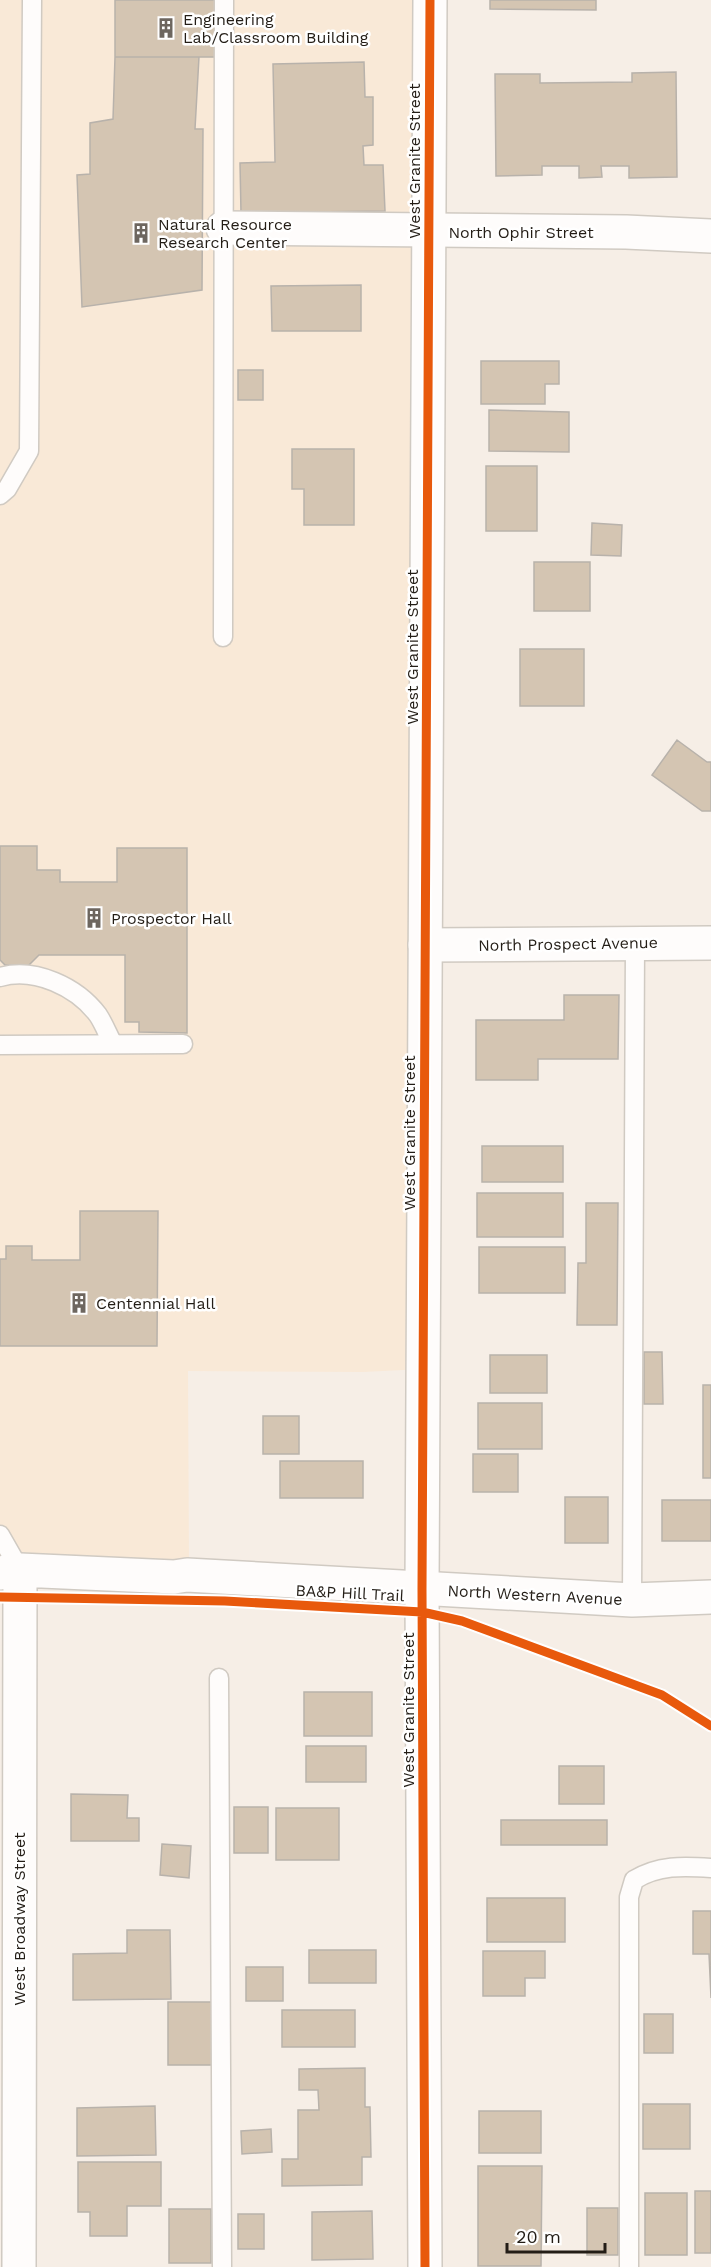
<svg xmlns="http://www.w3.org/2000/svg" width="711" height="2267" viewBox="0 0 711 2267" font-family="'Work Sans',sans-serif">
<rect width="100%" height="100%" fill="#f6eee6"/>
<path fill="#f9e9d7" d="M0,0H430L423,1369L363,1372L188,1371L189,1564L0,1573Z"/>
<path fill="#d4c5b2" stroke="#b8b2ab" stroke-width="1.5" d="M115,0H217V57H115Z
M490,0H596V10L490,9Z
M115,57H199L195,129H203L202,290L82,307L77,175L90,174V123L113,119Z
M364,62L365,97H373V145L363,146L364,165H383L385,211L241,213L240,163L275,162L273,64Z
M676,72L677,177L629,178V166H601L602,177L579,178V166H542V175L496,176L495,74H540V83L632,82V73Z
M361,285V331H272L271,286Z
M481,361H559V384H545V404H481Z
M238,370H263V400H238Z
M489,410L569,412V452L489,451Z
M292,449H354V525H304V489H292Z
M486,466H537V531H486Z
M592,523L622,525L621,556L591,555Z
M534,562H590V611H534Z
M520,649H584V706H520Z
M677,740L707,762H711V811H702L652,775Z
M0,846H37V870H60V882H117V848H187V1033L139,1032V1022H125V955H39L28,966L5,965L0,960Z
M564,995H619L618,1059H538V1080H476V1020H564Z
M482,1146H563V1182H482Z
M477,1193H563V1237H477Z
M586,1203H618L617,1325H577L578,1263H586Z
M80,1211H158L157,1346H0V1259H6V1246H32V1260H80Z
M479,1247H565V1293H479Z
M644,1352H662L663,1404H644Z
M490,1355H547V1393H490Z
M703,1385H711V1478H703Z
M478,1403H542V1449H478Z
M263,1416H299V1454H263Z
M473,1454H518V1492H473Z
M280,1461H363V1498H280Z
M565,1497H608V1543H565Z
M662,1500H711V1541H662Z
M304,1692H372V1736H304Z
M306,1746H366V1782H306Z
M559,1766H604V1804H559Z
M71,1794L128,1795L127,1818H139V1841H71Z
M234,1807H268V1853H234Z
M276,1808H339V1860H276Z
M501,1820H607V1845H501Z
M162,1844L191,1846L189,1878L160,1875Z
M487,1898H565V1942H487Z
M693,1911H711V1998L709,1954H693Z
M127,1930H170L171,1999L73,2000V1954L127,1953Z
M309,1950H376V1983H309Z
M483,1951H545V1978H525V1996H483Z
M246,1967H283V2001H246Z
M168,2002H212V2065H168Z
M282,2010H355V2047H282Z
M644,2014H673V2053H644Z
M365,2068V2107H370L371,2157H362V2185L282,2186V2159H298V2110H319L318,2090H299V2069Z
M643,2104H690V2149H643Z
M155,2106L156,2155L77,2156V2108Z
M479,2111H541V2153H479Z
M271,2129L272,2152L242,2154L241,2131Z
M78,2162H161V2206H127V2236H90V2212H78Z
M478,2166H542L541,2266H478Z
M695,2191H711V2253H695Z
M645,2193H687V2255H645Z
M587,2208H618V2255H587Z
M169,2209H211V2263H169Z
M372,2211L373,2259L312,2260V2212Z
M238,2214H264V2249H238Z"/>
<g fill="none" stroke-linecap="round" stroke-linejoin="round">
<g stroke="#d0cac2" stroke-width="21">
<path id="service" d="M0,495L7,489L29,451L32,0
M223,637L224,0
M0,977C35,967 77,987 98,1015C104,1024 108,1035 113,1044
M0,1045L183,1044
M0,1535L20,1570
M632,1600L635,943
M219,1678L222,2267
M629,2267V1897L634,1880C658,1865 683,1866 711,1868"/>
</g>
<g stroke="#d0cac2" stroke-width="36">
<path id="minor" d="M223,228L626,232L711,236
M425,945L711,943
M0,1573L20,1570L174,1577L187,1575L632,1600L711,1597
M19,2267L20,1570"/>
</g>
<g stroke="#d0cac2" stroke-width="36">
<path id="tertiary" d="M425,2267L422,1589L430,0"/>
</g>
<use href="#service" stroke="#fefcfb" stroke-width="18"/>
<use href="#minor" stroke="#fefcfb" stroke-width="33"/>
<use href="#tertiary" stroke="#fefcfb" stroke-width="33"/>
<g stroke="#fff" stroke-width="13">
<path id="cycleway" d="M0,1597L225,1601L422,1612L462,1621L662,1695L711,1726
M425,2267L422,1589L430,0"/>
</g>
<use href="#cycleway" stroke="#e8590c" stroke-width="9"/>
</g>
<defs>
<g id="building-bare" transform="scale(1.62)"><path d="M-4-6H4V6H1V3H-1V6H-4ZM-2.5-4.3h1.7v1.8h-1.7ZM.8-4.3h1.7v1.8H.8ZM-2.5-1h1.7V.8h-1.7ZM.8-1h1.7V.8H.8Z" fill="#6d665f" stroke="#fff" stroke-width="2.5" paint-order="stroke"/></g>
</defs>
<g fill-rule="evenodd">
<use href="#building-bare" x="166" y="28"/>
<use href="#building-bare" x="141" y="233"/>
<use href="#building-bare" x="94" y="918"/>
<use href="#building-bare" x="79" y="1303"/>
</g>
<g text-anchor="middle" dominant-baseline="central" stroke-width="5" stroke-linejoin="round" paint-order="stroke">
<g font-size="16" fill="#231d16" stroke="#fff" text-anchor="start">
<text x="183" y="19">Engineering<tspan x="183" dy="18">Lab/Classroom Building</tspan></text>
<text x="158" y="224">Natural Resource<tspan x="158" dy="18">Research Center</tspan></text>
<text x="111" y="918">Prospector Hall</text>
<text x="96" y="1303">Centennial Hall</text>
</g>
<g font-size="16" fill="#231d16" stroke="#fff">
<text transform="translate(414 161) rotate(-90)">West Granite Street</text>
<text x="521" y="232">North Ophir Street</text>
<text transform="translate(412 647) rotate(-90)">West Granite Street</text>
<text transform="translate(568 944) rotate(-1)">North Prospect Avenue</text>
<text transform="translate(409 1133) rotate(-90)">West Granite Street</text>
<text transform="translate(350 1593) rotate(3)">BA&amp;P Hill Trail</text>
<text transform="translate(535 1595) rotate(3)">North Western Avenue</text>
<text transform="translate(408 1710) rotate(-90)">West Granite Street</text>
<text transform="translate(19 1919) rotate(-90)">West Broadway Street</text>
</g>
</g>
<path d="M507 2243v9h98v-9" fill="none" stroke="#231d16" stroke-width="3"/>
<text x="516" y="2243" font-size="18" fill="#231d16" stroke="#ffffff" stroke-width="4.5" paint-order="stroke">20 m</text>
</svg>
